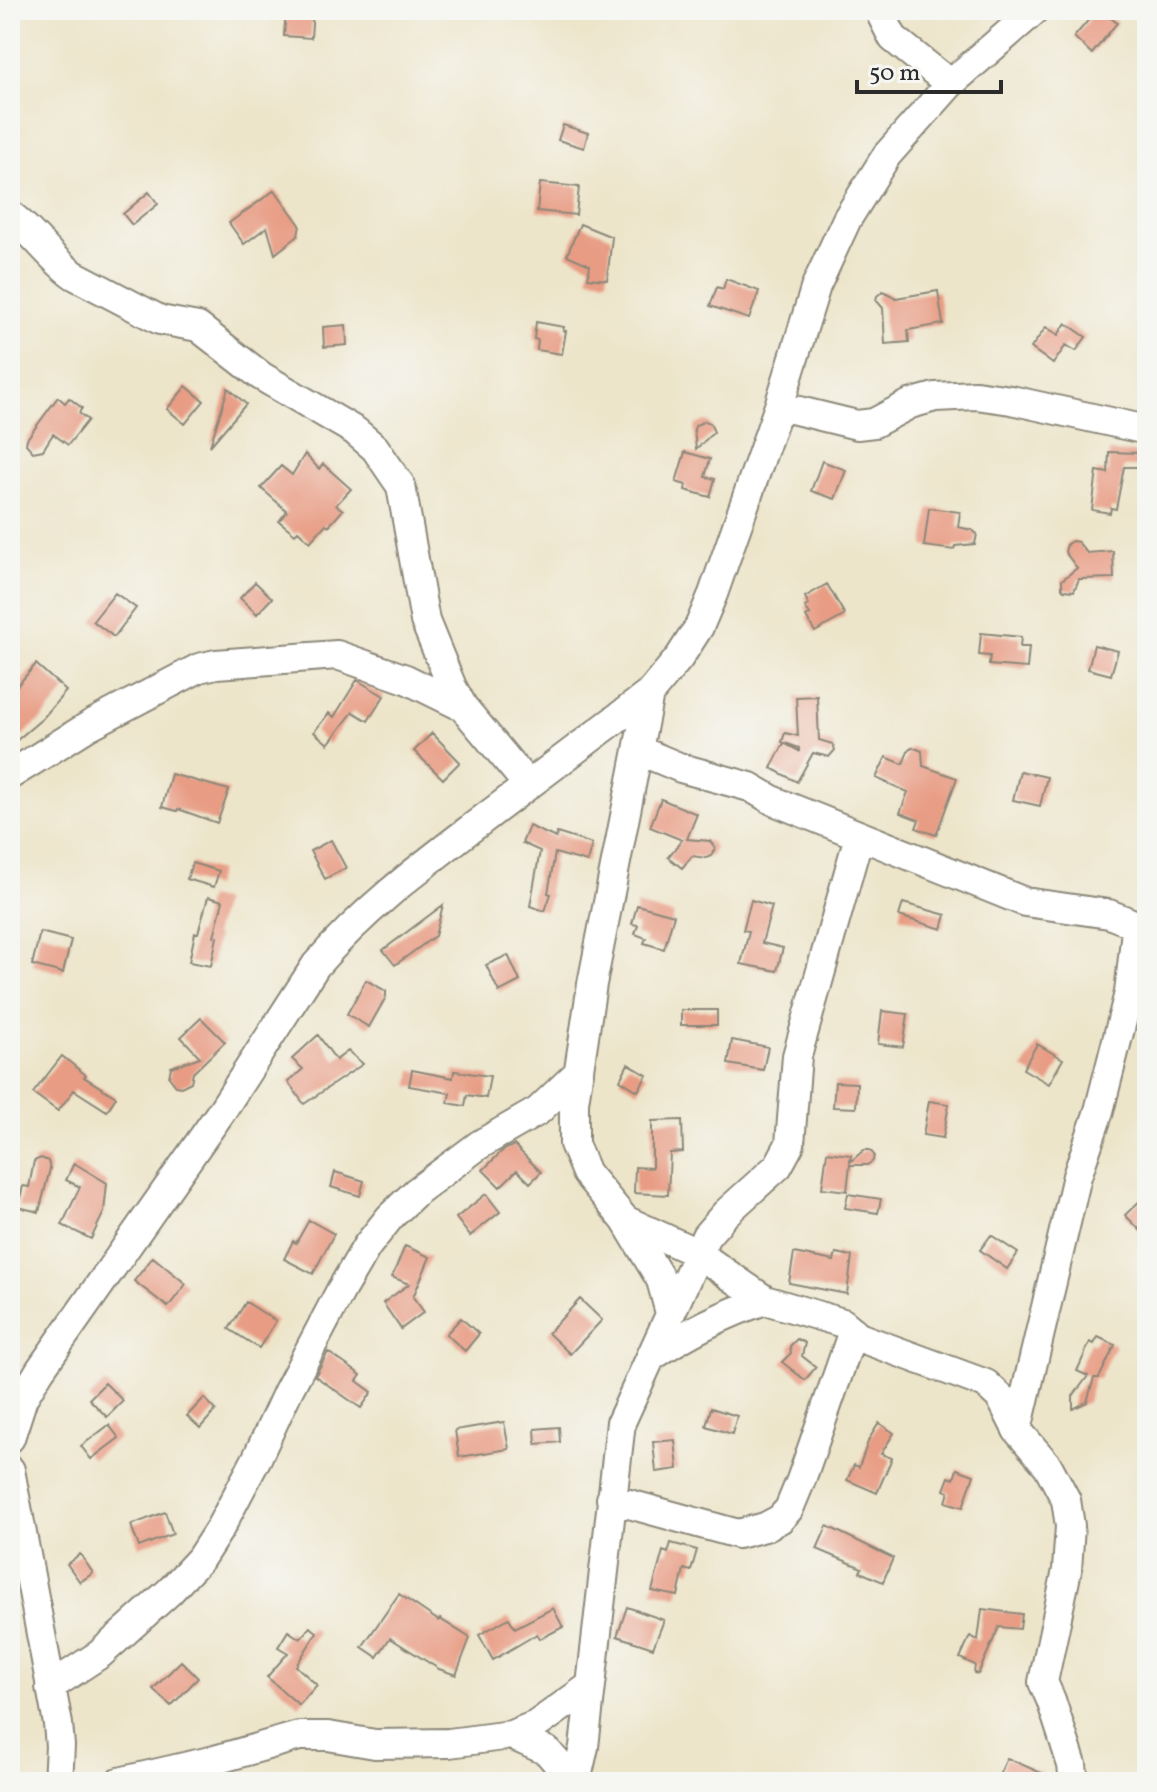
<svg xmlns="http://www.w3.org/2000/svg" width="1157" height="1792" viewBox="0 0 1157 1792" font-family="Vollkorn,serif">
<rect width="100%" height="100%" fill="#f6f6f2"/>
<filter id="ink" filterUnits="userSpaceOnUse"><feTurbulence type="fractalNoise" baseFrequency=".0125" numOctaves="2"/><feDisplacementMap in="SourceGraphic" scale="16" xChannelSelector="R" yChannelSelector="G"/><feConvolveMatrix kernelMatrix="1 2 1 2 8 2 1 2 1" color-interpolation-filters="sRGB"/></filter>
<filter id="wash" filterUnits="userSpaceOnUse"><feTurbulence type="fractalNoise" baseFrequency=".006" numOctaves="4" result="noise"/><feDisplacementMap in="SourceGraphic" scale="32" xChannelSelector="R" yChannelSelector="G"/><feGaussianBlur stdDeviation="1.8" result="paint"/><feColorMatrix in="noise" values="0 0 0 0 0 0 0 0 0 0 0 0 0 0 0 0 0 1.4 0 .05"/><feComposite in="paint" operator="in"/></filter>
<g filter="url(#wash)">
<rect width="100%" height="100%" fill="#ede5ca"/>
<g id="blocks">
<path fill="#e89c84" d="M286,10H313L311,38L284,36Z
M1097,10H1101L1117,23L1092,54L1074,37Z
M563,125L588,133L584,148L558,140Z
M540,183L579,187L576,215L537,211Z
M275,190L300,225L298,236L275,254L267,227L244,244L229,223Z
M149,192L158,204L132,225L123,214Z
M580,224L612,237L607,280L588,278L590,265L567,255Z
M726,279L759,291L749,319L710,306L717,287L723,289Z
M883,291L896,298L938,291L943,324L908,330L909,342L885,344L883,308L876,300L877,296Z
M536,322L564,327L563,331H566L562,354L537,350L538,340L534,339Z
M1066,323L1086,337L1076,351L1066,345L1053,364L1031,348L1046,327L1058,335Z
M346,325L347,345L324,347L323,327Z
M186,386L204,401L185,424L167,409Z
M228,388L246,404L210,446Z
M58,397L65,403L69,398L82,408L79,413L88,420L68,445L53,434L43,450L33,452L26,444L27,439Z
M705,421L710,423L714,432L696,449L694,429L696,425Z
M685,452L710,459L705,477L715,479L710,497L685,490L686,485L676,482Z
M1109,452L1139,453V467H1124L1116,509L1111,508L1110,513L1092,510L1097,471L1108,473Z
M305,454L319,469L323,464L351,489L336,505L343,510L329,526L326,524L310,542L298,531L295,534L279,521L287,511L261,488L281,466L292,475Z
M822,461L846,470L835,499L811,491Z
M929,508L960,512L958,527L972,530L977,534L975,544L955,546L954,550L924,546Z
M1072,541L1078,542L1087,553L1113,551L1114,578L1079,579L1074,591L1064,590L1062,588V580L1077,568L1065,552L1067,544Z
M255,582L272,598L257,614L240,598Z
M827,584L845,615L815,632L806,617L810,614L805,607L809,605L805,597Z
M115,593L136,608L114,637L93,621Z
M981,633L1021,637L1020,647H1029L1027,668L989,665L990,656L979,655Z
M1094,645L1118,651L1111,675L1088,669Z
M36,664L66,691L43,718L10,746V694Z
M357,680L384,696L368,721L353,712L328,744L314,732L329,713L334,717Z
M817,696L819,740L833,744L835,750L829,757L813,753L797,782L771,768L784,743L799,751V748L782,742L785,733L798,736L796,697Z
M432,733L460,762L443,779L414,751Z
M912,747L922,751L923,766L957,778L936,835L916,828L919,820L900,813L908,792L876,778L886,757L903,764L908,751Z
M1020,771L1047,777L1040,806L1013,800Z
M171,774L229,790L217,823L178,809L177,811L162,807Z
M661,799L697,814L687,839L710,841L715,848L711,856L706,858L692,856L682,868L668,857L682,840L650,827Z
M529,826L556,838L557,833L592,844L587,862L555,853L548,893L551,894L545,911L530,906L540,851L522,843Z
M331,840L346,868L325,879L310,851Z
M192,863L219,871L214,887L187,879Z
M208,897L223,901L214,936L217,937L211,966L189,962L195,933H198Z
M751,900L772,906L762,943L783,948L777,971L741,964L749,931L743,930Z
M903,903L946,915L942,929L899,916Z
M443,905L435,936L395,965L383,950Z
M637,905L674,915L664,949L644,943L646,938L635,934L638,925L632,924Z
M40,932L71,940L63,973L32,965Z
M508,955L520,981L499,992L486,965Z
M366,980L386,991V997L369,1027L347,1014Z
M681,1010H717V1025H681Z
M882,1011L908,1014L903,1047L878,1044Z
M201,1018L225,1042L193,1073L191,1082L181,1087L176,1086L169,1077L171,1067L200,1057L181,1037Z
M318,1035L336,1060L348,1051L363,1064L304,1104L288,1082L303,1069L292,1059Z
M732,1040L768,1047L763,1070L728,1064Z
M1037,1044L1063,1059L1049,1084L1023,1069Z
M62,1056L86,1075L84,1077L116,1097L107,1111L74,1090L58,1111L33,1093Z
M628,1064L647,1075L638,1091L620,1080Z
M412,1070L453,1078L454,1071L490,1076L486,1098L467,1095L465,1106L448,1103L450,1093L409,1086Z
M835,1082L857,1083L856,1108L833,1107Z
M929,1101L949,1104L943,1138L923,1135Z
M682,1120L683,1152L670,1153L668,1195L634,1193L635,1167L652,1168V1121Z
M514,1145L541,1172L530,1183L517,1170L500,1187L483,1170L502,1151Z
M864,1150H870L874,1155L873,1161L867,1165H850L847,1191L822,1188L827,1152L851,1155L850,1162Z
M41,1158L48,1161L50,1169L39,1212L18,1207L23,1186L29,1187L34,1161Z
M74,1163L107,1183L104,1212L91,1239L62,1225L80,1187L66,1180Z
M335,1172L364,1181L360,1196L331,1187Z
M486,1194L500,1212L470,1236L456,1218Z
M848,1194L881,1199L878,1213L845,1208Z
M1147,1194V1237L1125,1215Z
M309,1220L334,1234L313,1274L284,1259L293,1241L296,1243Z
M991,1235L1018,1253L1007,1269L980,1250Z
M405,1246L430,1257L413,1297L424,1312L401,1329L383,1303L409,1284L392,1277Z
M794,1253L834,1261L836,1253L852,1256L847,1294L789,1283Z
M153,1257L186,1284L168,1307L134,1281Z
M580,1299L602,1320L570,1354L548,1333Z
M246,1302L276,1321L259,1348L229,1329Z
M461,1318L479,1334L465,1351L446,1334Z
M1098,1337L1115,1345L1099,1378H1094L1087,1402L1073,1409V1396L1088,1376L1077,1371L1090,1342L1094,1344Z
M797,1339L805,1343L802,1356L816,1367L805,1380L782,1362L791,1353L790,1346Z
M328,1352L361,1375L357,1381L372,1392L361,1408L315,1376Z
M105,1383L123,1401L107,1417L89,1399Z
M204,1398L216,1410L200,1428L187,1416Z
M711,1408L737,1416L732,1434L706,1426Z
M504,1422L509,1449L459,1457L455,1430Z
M879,1423L894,1433L881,1454L892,1458L877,1493L847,1480L854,1465L859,1467L869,1439Z
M109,1425L119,1438L91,1459L81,1446Z
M559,1427L560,1442L536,1444L535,1429Z
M675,1440L678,1469L656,1472L653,1442Z
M957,1469L974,1475L963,1507L946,1502L949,1492L944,1490L949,1477L954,1479Z
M165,1512L173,1534L139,1547L131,1525Z
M827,1526L893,1558L883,1582L860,1572L862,1568L817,1549Z
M671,1543L697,1550L691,1571L684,1569L678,1596L652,1591L663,1551L668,1553Z
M80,1554L93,1573L80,1582L67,1564Z
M399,1594L439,1621L440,1619L470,1638L456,1675L439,1669L390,1638L377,1657L362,1647Z
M627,1607L664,1620L653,1648L617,1636Z
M553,1608L563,1627L540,1639L537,1634L493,1660L479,1635L509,1618L515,1628Z
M982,1609L1022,1614L1020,1629L999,1627L978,1674L974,1673L975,1665L960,1658L970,1636L978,1640Z
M310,1627L317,1632L296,1666L317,1685L299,1705L267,1677L288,1653L278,1647L288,1631L300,1639Z
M181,1661L198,1678L171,1706L153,1689Z
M1007,1758L1057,1780V1782H996Z"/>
</g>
</g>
<g filter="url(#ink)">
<use href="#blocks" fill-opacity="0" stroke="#8c887a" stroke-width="2"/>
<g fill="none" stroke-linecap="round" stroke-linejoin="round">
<g stroke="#8c887a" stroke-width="32">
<path id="minor" d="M879,10L893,38L950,84
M10,215C34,232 50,259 74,275L160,320L198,327L261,376L355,431L375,448L401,486L425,621L452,687L463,707L528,785
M779,406L857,425L874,423L910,404L935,397L976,395L1011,400L1147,430
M649,694L592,984L574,1102V1144L586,1173L625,1220L697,1253L765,1300L843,1323L861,1338L986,1384L1001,1398L1017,1430L1048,1466L1066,1500L1070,1526L1067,1570L1043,1682L1051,1700L1072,1765L1074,1782
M638,750L681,768L750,787L774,801L1025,902L1109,914L1129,922L1136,930L1129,993L1099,1111L1077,1176L1017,1430
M10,775L90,725L199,668L216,664L337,655L406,679L463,707
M625,1220L661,1280L670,1313
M651,1357C686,1333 724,1314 765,1300
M10,1438L23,1398L40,1370L221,1112L316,965C365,908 423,865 482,820C538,778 593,736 649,694L679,658L699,627L713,594L779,406L816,286L847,219L887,155L950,84L1035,10
M10,1470L58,1724L60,1746L58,1782
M611,1499L738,1534L765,1527L780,1519L789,1509L801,1480L853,1331
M50,1687L100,1654L170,1591L200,1559L220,1528L257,1458L288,1391L341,1290L367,1246L390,1217L416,1192L479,1145L538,1111L579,1072
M511,1735L547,1751L574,1782
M119,1782L215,1760L299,1736H328L375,1744L449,1743L511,1735L536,1725L589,1687
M576,1782L584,1747L621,1422L706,1236L726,1213L778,1166L790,1144L797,1056L859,836"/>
</g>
<use href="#minor" stroke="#fff" stroke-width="28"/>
</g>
</g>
<rect width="1157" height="1792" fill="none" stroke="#f6f6f2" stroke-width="40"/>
<path d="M857 80v12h144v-12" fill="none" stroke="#2b2b2b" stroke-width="4"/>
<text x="869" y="80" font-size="24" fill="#2b2b2b" stroke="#f6f6f2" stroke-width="6" paint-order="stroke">50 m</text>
</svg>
